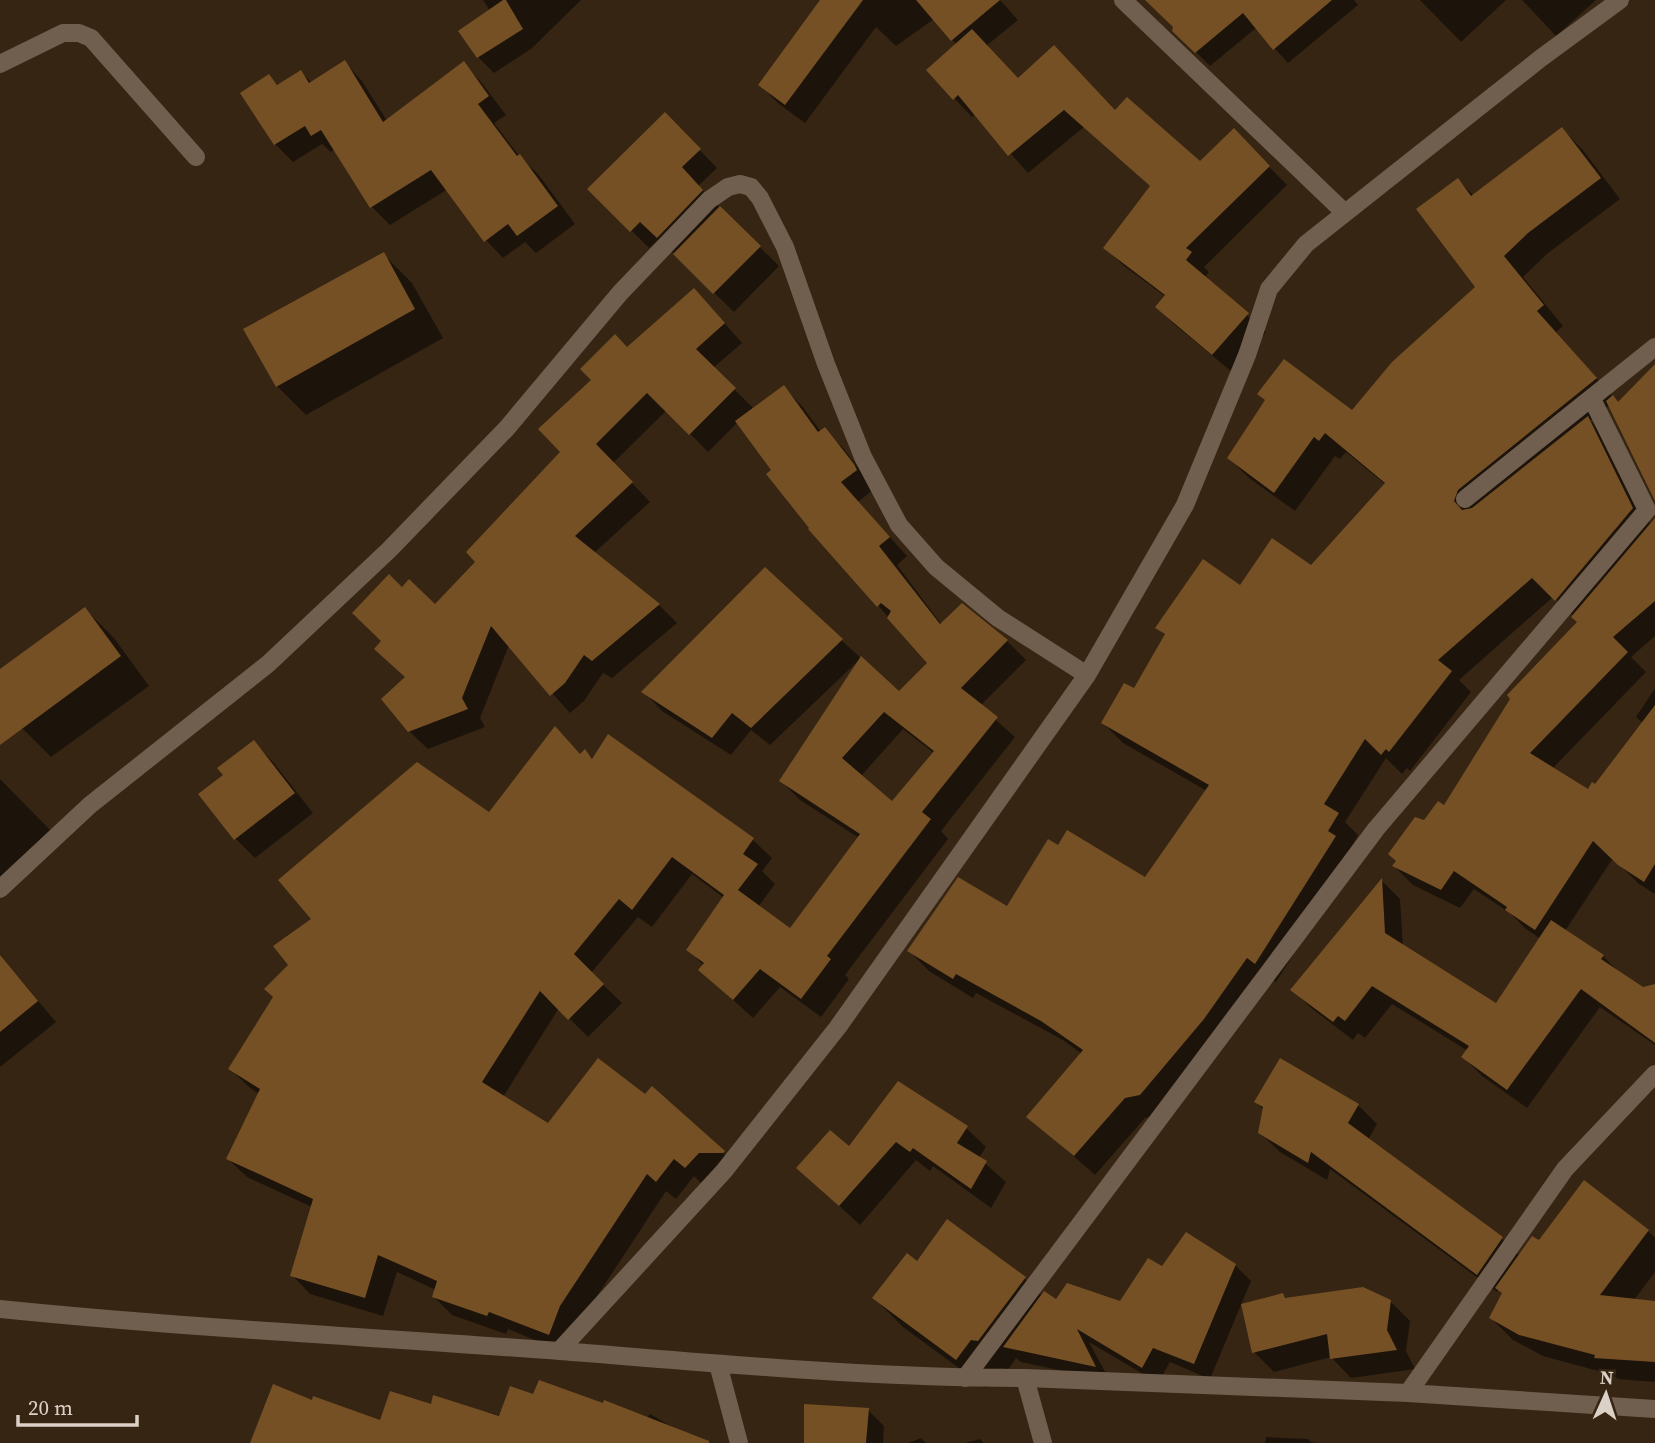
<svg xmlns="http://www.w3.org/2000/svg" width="1655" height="1443" viewBox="0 0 1655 1443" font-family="'Source Serif 4',serif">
<rect width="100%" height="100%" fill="#362513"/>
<path fill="#0007" fill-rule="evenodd" d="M483,0H581L531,49L494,73L478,57L490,11Z
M822,0H1000L1018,20L986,46L1018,80L1116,112L1200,164L1234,131L1287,185L1204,267L1209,272L1204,278L1266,332L1232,372L1175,325L1157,307L1166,297L1124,266L1105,247L1151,187L1084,127L1028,173L976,114L972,117L954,98L957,45L934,19L896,46L876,27L805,123L779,104L760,85Z
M1148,0H1354L1358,5L1288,63L1256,28L1210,66L1174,30L1175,27Z
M1420,0H1506L1461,42Z
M1522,0H1596L1556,36Z
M345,63L362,81L387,121L463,64L481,82L506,115L494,123L520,157L538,174L575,224L536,253L525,242L503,258L486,240L448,189L390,225L372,207L335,149L331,152L322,144L293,162L275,144L269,76L279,86L301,72L312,83Z
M1562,129L1582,149L1620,199L1548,253L1523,277L1563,326L1556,332L1619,404L1655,367V497L1610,405L1590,420L1607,438L1650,524L1655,519V636L1631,657L1646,672L1552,769L1588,791L1595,786L1643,723L1636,717L1655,688V894L1639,884L1613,858L1565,931L1603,956L1620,973L1655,997V1045L1600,1007L1527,1108L1482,1076L1463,1057L1468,1051L1392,1004L1365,1038L1358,1033L1353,1040L1311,1008L1292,989L1382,881L1400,899L1403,947L1496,1005L1541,939L1526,929L1510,913L1474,889L1460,908L1413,885L1394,866L1425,822L1445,807L1580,622L1553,597L1459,680L1471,692L1410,771L1407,768L1402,774L1386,758L1345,822L1358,835L1349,851L1355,857L1276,982L1268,977L1161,1115L1145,1118L1095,1175L1029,1117L1082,1054L1063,1040L976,993L973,998L929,971L909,951L1008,908L1145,879L1207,791L1123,743L1103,723L1135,690L1166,636L1158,628L1240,587L1312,567L1386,485L1346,452L1340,459L1335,456L1295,511L1249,478L1229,458L1352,413L1477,287L1458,180L1474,196Z
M682,132L717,168L698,186L779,266L734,312L659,239L649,248L590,189Z
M383,254L412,283L443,338L306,415L277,386Z
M712,309L742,343L713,368L754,409L784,388L802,406L821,432L824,430L843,448L872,485L874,489L858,502L907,556L897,565L942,625L962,605L1007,641L1026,660L980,706L1015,737L941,831L948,839L845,975L849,979L821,1017L780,987L753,1018L700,970L704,966L688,949L724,898L692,874L652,927L638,917L591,973L622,1003L588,1037L559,1008L503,1097L549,1125L645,1096L711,1141L729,1159L704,1186L694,1176L676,1199L666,1191L578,1325L567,1353L508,1329L506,1334L452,1315L434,1297L436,1290L397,1272L383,1316L310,1294L292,1275L312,1207L247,1177L228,1159L259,1094L249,1087L230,1069L490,814L585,751L594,760L608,736L753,840L772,858L762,871L775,884L758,907L790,931L859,838L800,800L781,781L859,660L770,745L751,730L731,755L662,711L644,692L765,570L899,693L929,663L810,529L773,470L738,422L708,452L667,410L613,463L650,502L594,553L659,605L677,623L612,678L603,673L584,701L570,713L509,645L480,718L485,727L428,749L409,731L406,678L383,641L402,589L435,606L478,562L563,452L627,349ZM903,729L934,753L893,803L861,776Z
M85,609L114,638L149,686L51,757L22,728L0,698V672Z
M254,742L273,762L313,813L255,858L235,838L226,776Z
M0,779L59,839L0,894Z
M0,956L56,1022L0,1067Z
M1256,1102L1358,1105L1377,1124L1368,1140L1502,1239L1520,1256L1540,1242L1648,1231L1655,1238V1272L1634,1300L1655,1302V1382L1618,1379L1613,1375L1543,1356L1513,1340L1491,1318L1504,1294L1499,1289L1497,1292L1330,1169L1327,1180L1280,1152L1260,1133L1264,1110Z
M966,1128L986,1147L979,1158L1006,1182L991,1208L933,1166L930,1171L916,1160L860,1225L798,1168L849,1149Z
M947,1222L1025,1279L1043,1296L1056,1302L1120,1304L1162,1268L1235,1265L1251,1281L1210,1379L1170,1362L1158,1383L1089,1342L1110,1381L1021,1362L1016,1358L1008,1370L1000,1368L986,1388L903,1327L874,1298L918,1263Z
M1283,1295L1287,1299L1390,1301L1410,1321L1406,1351L1415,1369L1351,1378L1331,1357L1274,1372L1254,1352Z
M534,1396L647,1418L650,1414L679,1431L691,1443H249L313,1402L381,1422L432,1406L487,1414L488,1412L501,1416Z
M868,1410L884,1426L883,1443H823Z
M1266,1437L1308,1439L1311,1442L1318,1443H1265Z
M921,1438L926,1443H908Z
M980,1439L984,1443H965Z"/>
<path fill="#765025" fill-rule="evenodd" d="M503,0H506L523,29L477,58L458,31Z
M820,0H863L785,105L758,85Z
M916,0H1000L951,41Z
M1145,0H1332L1273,50L1243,13L1195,53L1172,31L1173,27Z
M972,29L1018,78L1054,45L1115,110L1127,97L1200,161L1234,128L1270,166L1186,248L1192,252L1186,260L1249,313L1212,355L1155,307L1165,295L1103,248L1150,186L1064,110L1008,156L958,95L953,100L926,70Z
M345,60L383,122L464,61L489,96L478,104L517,156L520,154L558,206L517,236L508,224L484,242L431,170L370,208L321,130L311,136L305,126L274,145L240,93L269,74L277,85L301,70L309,83Z
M665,112L701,149L682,167L703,190L657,238L640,222L630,232L587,189Z
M1562,127L1601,178L1528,233L1504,256L1544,305L1537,311L1597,378L1458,490L1454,501L1462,510L1472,508L1588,416L1633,508L1555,601L1532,578L1438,660L1452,671L1389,752L1386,749L1381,755L1365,739L1324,804L1339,813L1328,831L1336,836L1255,964L1247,958L1204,1019L1140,1095L1125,1098L1074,1156L1026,1117L1083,1050L1041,1021L956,974L953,979L907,951L958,877L1007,906L1048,839L1058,845L1067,830L1145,877L1209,785L1101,723L1124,683L1134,688L1165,634L1155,628L1203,559L1240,585L1272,538L1311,565L1385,483L1325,433L1319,441L1314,437L1274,493L1227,458L1265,400L1257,394L1284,359L1352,410L1392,362L1475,287L1416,209L1458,178L1471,196Z
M720,206L761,246L713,294L673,254Z
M384,252L415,309L276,387L243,329Z
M694,288L725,323L696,349L736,388L689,435L647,393L596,444L633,482L575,536L660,604L592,661L584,655L565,683L550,696L491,626L462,698L468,709L408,732L381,699L405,677L374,649L381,641L352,613L389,574L402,587L409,579L435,604L475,562L466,552L560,452L538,429L591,380L580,369L615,334L627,347Z
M1655,364V501L1606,401L1613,395L1618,402Z
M784,385L818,432L825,427L854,464L857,470L841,482L890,537L879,546L940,624L962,603L1008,640L961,688L998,717L922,812L931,819L827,956L831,959L801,999L760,969L733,1000L698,970L704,963L686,950L724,895L672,857L632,910L619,899L574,954L604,984L568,1020L540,991L482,1082L548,1123L598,1058L645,1094L652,1086L725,1151L723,1153H699L685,1168L674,1159L656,1182L647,1174L560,1306L549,1335L489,1312L487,1316L432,1297L437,1281L378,1255L365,1298L290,1276L313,1199L226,1159L260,1089L228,1069L273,997L264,989L288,965L273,946L311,919L278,880L417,762L489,812L555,726L580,754L585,749L592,759L608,734L754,838L743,854L758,864L738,890L790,928L860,834L779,781L861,656L899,691L927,663L887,618L891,611L881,603L877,607L808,529L809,528L766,474L771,470L735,421ZM884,712L934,751L892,801L842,758Z
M1655,518V601L1613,637L1628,652L1530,753L1588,789L1592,782L1595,784L1655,705V864L1644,882L1618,865L1593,841L1535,930L1505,910L1507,907L1454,871L1441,890L1392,866L1396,861L1388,854L1415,817L1424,820L1438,801L1444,805L1510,699L1507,695L1577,622L1571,617Z
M765,567L843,639L751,728L732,713L712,738L641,692Z
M85,607L121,656L0,745V669Z
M254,740L295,793L234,840L198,794L223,775L217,768Z
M1382,878L1385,933L1496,1003L1551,920L1604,955L1601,959L1643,987L1655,984V1043L1581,989L1507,1090L1461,1057L1469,1046L1372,986L1345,1021L1338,1016L1333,1022L1290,990Z
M0,955L38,1001L0,1032Z
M1280,1058L1359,1104L1348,1123L1503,1237L1477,1275L1311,1152L1308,1163L1258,1133L1263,1107L1254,1102Z
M898,1081L968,1126L957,1143L987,1161L971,1189L913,1148L910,1152L896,1142L839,1206L796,1168L830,1130L849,1146Z
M1584,1180L1649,1230L1600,1295L1655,1301V1362L1594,1358L1595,1355L1519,1335L1489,1318L1502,1293L1495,1288L1532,1236L1539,1240Z
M947,1219L1026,1277L978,1341L971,1340L956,1360L872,1298L907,1253L917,1261Z
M1186,1232L1236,1264L1194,1364L1153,1348L1142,1368L1077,1329L1096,1367L1003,1347L1044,1291L1056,1299L1067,1283L1120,1301L1148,1258L1162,1266Z
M1363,1287L1391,1300L1387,1330L1397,1350L1330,1359L1327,1334L1252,1353L1241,1304L1283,1293L1285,1298Z
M539,1380L603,1403L604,1400L709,1441V1443H250L273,1384L312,1400L313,1396L380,1420L390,1391L431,1404L433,1395L499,1416L510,1386L533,1394Z
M804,1404L869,1408L866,1443H804Z"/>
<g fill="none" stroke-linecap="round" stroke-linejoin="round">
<path stroke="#705f4e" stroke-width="18" d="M1123,0L1345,213
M0,64L63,33H79L91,38L196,157
M1465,499L1655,347
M0,889L90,805L268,664L389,550L507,428L620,293L709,200L728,187L740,184L751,187L760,198L785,247L826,364L863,457L899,525L936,567L998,618L1087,675
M0,1309C186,1328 373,1337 560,1351C715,1363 870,1378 1025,1378L1408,1393L1655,1409
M559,1351L724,1171L838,1027L1087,675L1185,505L1247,355L1269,289L1306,244L1541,58L1620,0
M718,1364L739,1443
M965,1378L1376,829L1647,510L1592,399
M1025,1378L1043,1443
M1408,1393L1565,1169L1655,1074"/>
</g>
<g transform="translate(1606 1394) rotate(3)" stroke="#362513" stroke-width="5" paint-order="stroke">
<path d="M0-5L12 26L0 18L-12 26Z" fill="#dcd1c6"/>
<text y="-10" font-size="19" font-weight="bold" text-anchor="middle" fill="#dcd1c6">N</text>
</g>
<path d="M18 1415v10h119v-10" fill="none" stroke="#dcd1c6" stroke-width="3.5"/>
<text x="28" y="1415" font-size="21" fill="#dcd1c6" stroke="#362513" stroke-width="5" paint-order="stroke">20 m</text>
</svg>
